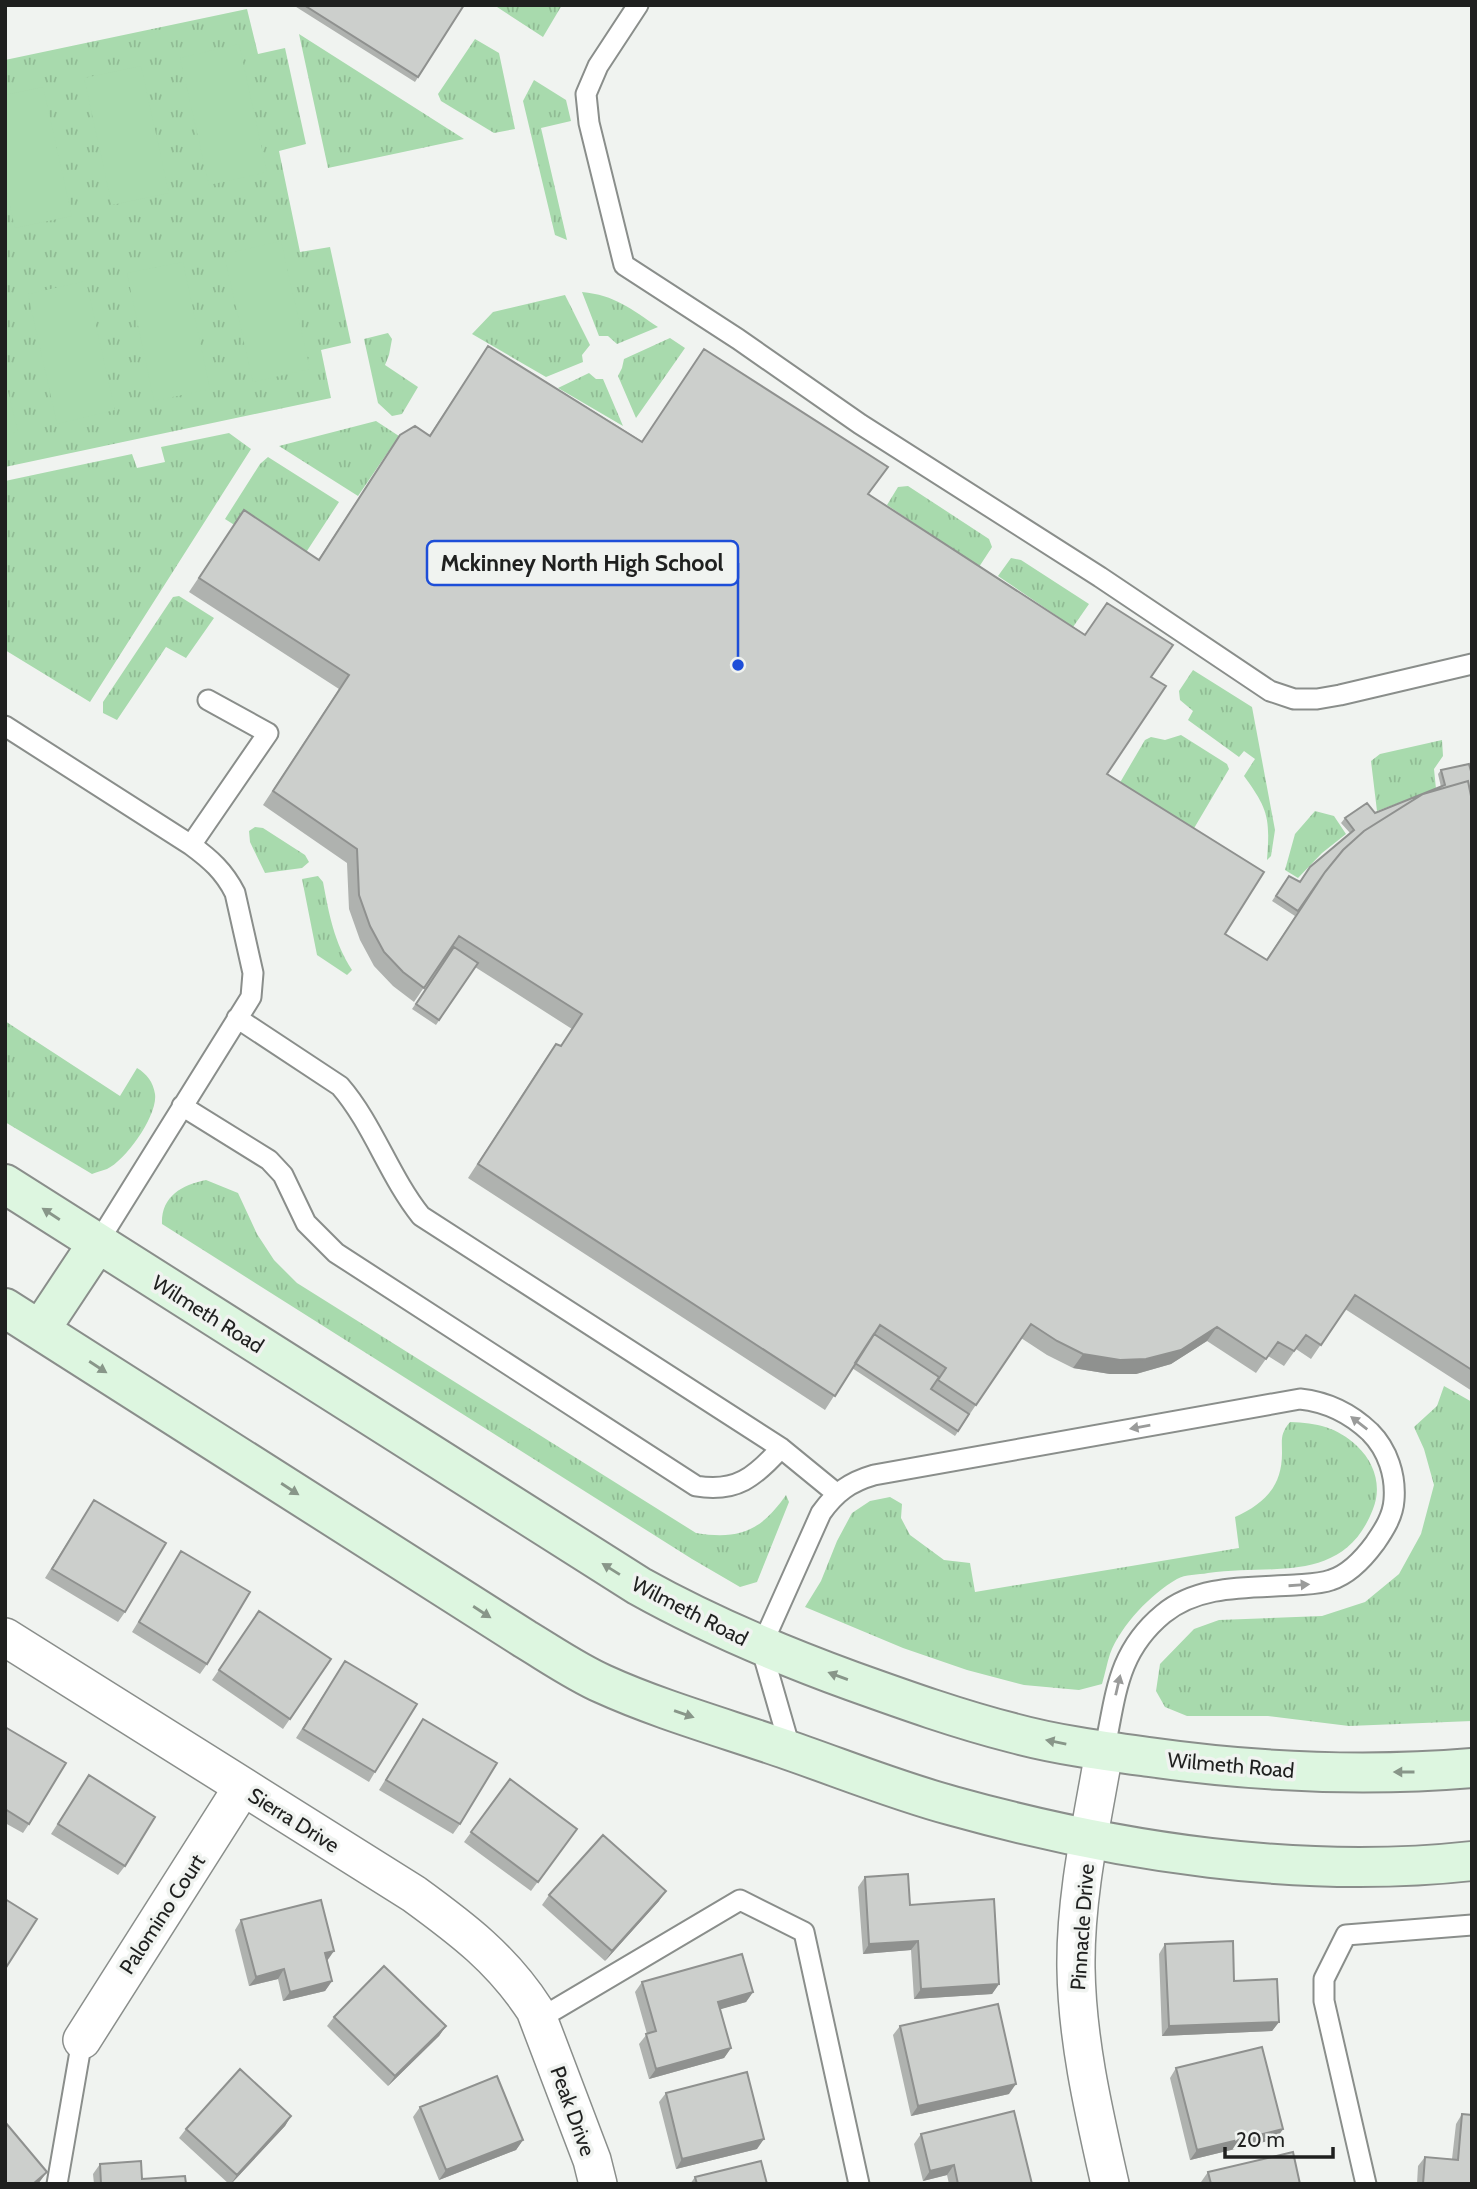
<svg xmlns="http://www.w3.org/2000/svg" width="1477" height="2189" viewBox="0 0 1477 2189" font-family="Cabin,sans-serif">
<defs>
<pattern id="grass-tufts" width="24" height="20" patternUnits="userSpaceOnUse" patternTransform="scale(1.75)"><rect width="24" height="20" fill="#a8daad"/><path d="M3 7l-1-3M5 7V3M7 7l1-3M15 17l-1-3M17 17v-4M19 17l1-3" fill="none" stroke="#90bb94"/></pattern>
</defs>
<rect width="100%" height="100%" fill="#f0f3f0"/>
<path fill="url(#grass-tufts)" d="M494,5H562L543,37Z
M247,9L258,54L285,48L306,144L279,151L300,252L330,247L351,343L321,350L331,398L5,467V60Z
M299,34L464,139L328,168Z
M475,39L499,53L515,129L494,133L441,101L438,94Z
M534,80L566,100L571,121L541,128L567,240L555,235L523,101Z
M582,292C615,295 631,309 658,327L617,344L608,336H599Z
M565,295L590,345L582,355L583,362L546,377L472,334L493,312Z
M388,333L392,339L389,355L385,365L418,387L402,414L392,416L378,403L364,339Z
M670,338L685,348L636,418L618,376L622,368L624,359Z
M589,373L596,379H603L623,426L558,388Z
M376,421L405,440L390,449L358,496L279,446Z
M229,433L251,449L90,702L5,650V481L132,454L137,468L165,462L161,447Z
M268,457L339,502L303,557L291,561L225,519L260,464Z
M908,486L989,539L992,547L979,567L887,505L898,487Z
M1011,558L1021,560L1089,604L1073,627L998,576Z
M179,596L214,618L186,658L166,647L117,720L103,713V702L173,597Z
M1193,670L1252,707L1275,830L1271,856L1267,860C1270,819 1269,810 1244,776L1255,759L1244,751L1239,757L1188,720L1193,711L1180,700L1179,691Z
M1181,735L1227,764L1229,769L1193,830L1118,786L1145,740L1151,737L1165,740Z
M1442,740L1443,756L1434,769L1436,789L1377,811L1371,761L1380,754Z
M1315,811L1334,816L1346,834L1322,853L1298,878L1285,870L1295,834Z
M255,827L263,828L305,855L309,862L302,868L265,873L250,842L249,831Z
M318,876L323,882C329,914 334,942 352,970L347,975L317,955L302,879Z
M5,1021L120,1096L137,1068C147,1074 153,1082 155,1094C158,1115 126,1160 107,1169C102,1171 96,1172 92,1174L5,1122Z
M206,1180L238,1193L257,1234L274,1260L297,1283L696,1533C739,1540 761,1531 786,1495L789,1502L757,1582L740,1587L692,1559L162,1224C161,1197 181,1185 206,1180Z
M1444,1386L1472,1402V1721L1349,1726L1268,1716H1187L1165,1707L1156,1691L1160,1664L1194,1629L1219,1620L1322,1616L1365,1602L1399,1574L1421,1534L1434,1485L1424,1449L1414,1427L1437,1406Z
M1290,1422C1317,1423 1337,1427 1357,1446C1375,1463 1382,1487 1373,1509C1344,1585 1273,1564 1208,1573C1198,1575 1185,1574 1177,1579C1151,1594 1121,1625 1110,1654C1107,1663 1105,1674 1102,1684L1079,1690L1024,1685L967,1670L903,1648L805,1607L821,1581L837,1541L852,1513L870,1501L890,1497L902,1504L901,1518L910,1535L944,1560L970,1563L975,1592L1239,1548L1235,1517C1264,1504 1282,1487 1282,1453C1282,1439 1280,1434 1290,1422Z"/>
<path fill="#a8daad" d="M239,44L267,172L209,185L180,58Z
M141,66L169,193L112,205L84,78Z
M43,87L72,216L15,228L5,184V95Z
M281,241L310,369L253,382L224,254Z
M183,262L210,389L154,401L127,273Z
M86,281L115,410L57,424L28,294Z
M5,379L18,432L5,435Z"/>
<g fill="none" stroke-linecap="round" stroke-linejoin="round">
<g stroke="#8a8e8b" stroke-width="23">
<path id="service" d="M638,5L598,66L586,94L589,123L624,265L738,339L860,424L1100,577L1270,691L1294,699H1317L1340,695L1472,664
M5,726L191,845C210,859 224,871 235,893L253,973L251,997L97,1244
M191,845L268,733L208,700
M237,1018L340,1086C373,1124 389,1176 421,1216L781,1448L836,1493
M182,1106L269,1160L283,1175L306,1223L336,1253L696,1486C736,1493 755,1477 781,1448
M791,1751L761,1647L821,1513C836,1492 850,1482 874,1475L1300,1399C1328,1402 1350,1413 1370,1432C1388,1450 1396,1476 1394,1500C1393,1516 1384,1530 1375,1543C1364,1558 1350,1574 1331,1580C1320,1584 1307,1584 1295,1585C1250,1588 1199,1584 1163,1614C1116,1653 1116,1697 1104,1752
M539,2019L740,1900L804,1932L859,2184
M57,2184L82,2040
M1366,2184L1324,2001V1979L1346,1935L1472,1925"/>
</g>
<g stroke="#8a8e8b" stroke-width="40">
<path id="minor" d="M5,1637L414,1894C462,1929 502,1959 535,2010L592,2160L598,2184
M1104,1752C1092,1822 1075,1896 1076,1968C1077,2041 1094,2113 1110,2184
M82,2040L242,1788"/>
</g>
<g stroke="#8a8e8b" stroke-width="42">
<path id="secondary" d="M5,1184L639,1586C707,1624 778,1654 852,1681C905,1700 958,1719 1013,1733C1057,1745 1104,1751 1149,1757C1256,1772 1364,1777 1472,1768
M5,1308L525,1639C550,1654 576,1672 603,1684C660,1710 728,1729 788,1750C843,1769 897,1791 953,1806C1118,1852 1301,1880 1472,1861
M40,1330L97,1244"/>
</g>
<use href="#service" stroke="#fff" stroke-width="19"/>
<use href="#minor" stroke="#fff" stroke-width="37"/>
<use href="#secondary" stroke="#ddf6e0" stroke-width="38"/>
</g>
<path fill="#afb2af" d="M293,5H464L415,82Z
M488,346L642,441L868,494L1151,677L1107,774L1225,934L1266,960L1306,900L1295,916L1272,901L1289,876L1300,882L1350,833L1341,823L1345,818L1375,813L1441,787L1438,774L1441,770L1472,775V1391L1345,1309L1311,1359L1296,1349L1284,1366L1268,1356L1256,1373L1207,1341L1171,1364L1136,1374H1110L1073,1368L1047,1355L1021,1338L955,1436L852,1368L825,1410L468,1178L546,1058L556,1044L561,1046L572,1029L475,967L436,1025L412,1009L451,952L449,951L414,1002L393,986L374,966L360,940L349,909L347,863L263,805L339,689L189,592L244,510L318,560L400,435L429,436Z
M94,1500L125,1612L118,1622L45,1578Z
M181,1551L207,1664L200,1674L132,1632Z
M259,1611L331,1659L283,1729L212,1680Z
M345,1661L375,1772L369,1782L296,1738Z
M423,1719L460,1824L453,1834L379,1790Z
M5,1727L29,1824L23,1833L5,1823Z
M89,1775L125,1866L118,1875L51,1834Z
M510,1779L577,1829L531,1891L464,1842Z
M865,1877L910,1905L999,1984L992,1994L914,1999L911,1950L863,1954L858,1887Z
M549,1895L659,1901L605,1961L542,1905Z
M241,1920L327,1961L332,1981L325,1991L283,2001L278,1979L249,1986L235,1930Z
M1165,1944L1234,1981L1279,2022L1272,2031L1162,2036L1159,1954Z
M642,1982L753,1992L746,2002L720,2009L731,2048L724,2058L649,2079L639,2044L647,2034L635,1992Z
M334,2017L446,2026L439,2036L388,2086L327,2026Z
M900,2026L1009,2094L911,2116L893,2035Z
M1176,2068L1283,2129L1276,2139L1190,2160L1170,2078Z
M666,2093L757,2149L676,2169L659,2102Z
M420,2107L523,2140L516,2150L439,2180L413,2117Z
M1462,2114L1472,2184H1417L1418,2166L1425,2157L1452,2159L1456,2124Z
M291,2116L285,2126L231,2184H229L179,2138L186,2129Z
M921,2134L1032,2184H949L947,2175L923,2181L914,2144Z
M100,2164L142,2179L186,2184H94L93,2174Z
M1208,2172L1300,2184H1202L1201,2182Z
M695,2177L767,2184H690Z"/>
<path fill="#8f918f" d="M1217,1327L1207,1341L1171,1364L1136,1374H1110L1073,1368L1083,1354Z
M666,1891L659,1901L605,1961L612,1951Z
M918,1941L911,1950L863,1954L869,1944Z
M334,1951L327,1961L325,1953Z
M284,1969L278,1979L249,1986L256,1977Z
M332,1981L325,1991L283,2001L290,1992Z
M999,1984L992,1994L914,1999L921,1989Z
M753,1992L746,2002L711,2012L718,2002Z
M1279,2022L1272,2031L1162,2036L1169,2026Z
M446,2026L439,2036L388,2086L395,2076Z
M731,2048L724,2058L649,2079L656,2069Z
M1016,2084L1009,2094L911,2116L918,2106Z
M291,2116L285,2126L231,2184L237,2175Z
M1283,2129L1276,2139L1190,2160L1197,2150Z
M764,2139L757,2149L676,2169L682,2159Z
M523,2140L516,2150L439,2180L446,2170Z
M954,2165L947,2175L923,2181L930,2171Z
M47,2172L38,2184H33Z"/>
<path fill="#cccfcc" stroke="#8f918f" stroke-width="2" d="M304,5H464L418,77Z
M488,346L642,442L704,349L888,467L868,494L1085,635L1107,603L1173,645L1151,677L1166,686L1107,774L1264,872L1225,934L1267,960L1325,872L1343,850L1364,831L1423,794L1468,781L1472,801V1370L1355,1295L1321,1345L1306,1335L1294,1351L1278,1342L1266,1359L1217,1327L1181,1350L1146,1359L1120,1360L1083,1354L1057,1341L1031,1324L976,1405L938,1380L946,1368L880,1325L835,1396L478,1164L556,1044L561,1046L582,1014L459,936L424,988L403,972L384,952L370,926L359,895L357,849L273,791L349,675L199,578L244,510L319,560L400,435L415,426L430,436Z
M1469,764L1472,775V801L1468,781L1423,794L1364,831L1343,850L1325,872L1298,911L1276,896L1289,876L1300,882L1310,867L1354,830L1345,818L1367,803L1375,813L1445,785L1441,770Z
M454,947L478,963L439,1020L416,1004Z
M874,1334L939,1377L931,1389L969,1414L958,1431L855,1363Z
M94,1500L166,1543L125,1612L52,1569Z
M181,1551L250,1592L207,1664L139,1622Z
M259,1611L331,1659L290,1719L219,1670Z
M345,1661L417,1704L375,1772L303,1729Z
M423,1719L497,1763L460,1824L386,1780Z
M5,1727L66,1763L29,1824L5,1809Z
M89,1775L155,1817L125,1866L58,1824Z
M510,1779L577,1829L538,1882L471,1832Z
M603,1835L666,1891L612,1951L549,1895Z
M908,1874L910,1905L994,1899L999,1984L921,1989L918,1941L869,1944L865,1877Z
M5,1899L37,1919L5,1969Z
M321,1900L334,1951L325,1953L332,1981L290,1992L284,1969L256,1977L241,1920Z
M1233,1941L1234,1981L1277,1979L1279,2022L1169,2026L1165,1944Z
M742,1954L753,1992L718,2002L731,2048L656,2069L646,2034L656,2031L642,1982Z
M384,1966L446,2026L395,2076L334,2017Z
M998,2004L1016,2084L918,2106L900,2026Z
M1262,2047L1283,2129L1197,2150L1176,2068Z
M240,2069L291,2116L237,2175L186,2129Z
M747,2072L764,2139L682,2159L666,2093Z
M497,2076L523,2140L446,2170L420,2107Z
M1014,2111L1032,2184H958L954,2165L930,2171L921,2134Z
M1462,2114L1472,2115V2184H1423L1425,2157L1458,2160Z
M5,2122L47,2172L33,2184H5Z
M1293,2152L1300,2184H1211L1208,2172Z
M141,2161L142,2179L185,2176L186,2184H101L100,2164Z
M761,2161L767,2184H697L695,2177Z"/>
<defs><path id="oneway-solid" d="M-6-.8H1V-3.2L6.5 0L1 3.2V.8H-6Z" transform="scale(1.75)"/></defs>
<g fill="#889689">
<use href="#oneway-solid" transform="translate(51 1214) rotate(-147)"/>
<use href="#oneway-solid" transform="translate(98 1367) rotate(33)"/>
<use href="#oneway-solid" transform="translate(290 1489) rotate(33)"/>
<use href="#oneway-solid" transform="translate(611 1569) rotate(-148)"/>
<use href="#oneway-solid" transform="translate(482 1612) rotate(33)"/>
<use href="#oneway-solid" transform="translate(838 1676) rotate(-160)"/>
<use href="#oneway-solid" transform="translate(684 1714) rotate(19)"/>
<use href="#oneway-solid" transform="translate(1056 1742) rotate(-169)"/>
<use href="#oneway-solid" transform="translate(1404 1772) rotate(180)"/>
</g>
<g fill="#9a9b9a">
<use href="#oneway-solid" transform="translate(1359 1423) rotate(-142)"/>
<use href="#oneway-solid" transform="translate(1140 1427) rotate(170)"/>
<use href="#oneway-solid" transform="translate(1299 1585) rotate(-4)"/>
<use href="#oneway-solid" transform="translate(1118 1685) rotate(-77)"/>
</g>
<g text-anchor="middle" dominant-baseline="central" stroke-width="7" stroke-linejoin="round" paint-order="stroke">
<g font-size="21" fill="#1f201f" stroke="#f0f3f0">
<text transform="translate(208 1314) rotate(32)">Wilmeth Road</text>
<text transform="translate(690 1611) rotate(27)">Wilmeth Road</text>
<text transform="translate(1231 1765) rotate(5)">Wilmeth Road</text>
<text transform="translate(294 1820) rotate(32)">Sierra Drive</text>
<text transform="translate(162 1914) rotate(-57)">Palomino Court</text>
<text transform="translate(1082 1927) rotate(-86)">Pinnacle Drive</text>
<text transform="translate(573 2111) rotate(70)">Peak Drive</text>
</g>
</g>
<path fill="none" stroke="#1d4ed8" stroke-width="2.5" d="M738 665L738 563"/>
<circle fill="#1d4ed8" stroke="#f0f3f0" stroke-width="2.5" cx="738" cy="665" r="7"/>
<rect fill="#f0f3f0" stroke="#1d4ed8" stroke-width="2.5" x="427" y="541" width="311" height="44" rx="7"/>
<g font-size="23" text-anchor="middle" font-weight="bold" fill="#1f201f">
<text x="582" y="571">Mckinney North High School</text>
</g>
<rect width="1477" height="2189" fill="none" stroke="#1f201f" stroke-width="14"/>
<path d="M1225 2147v10h108v-10" fill="none" stroke="#1f201f" stroke-width="3.5"/>
<text x="1236" y="2147" font-size="21" fill="#1f201f" stroke="#f0f3f0" stroke-width="5" paint-order="stroke">20 m</text>
</svg>
